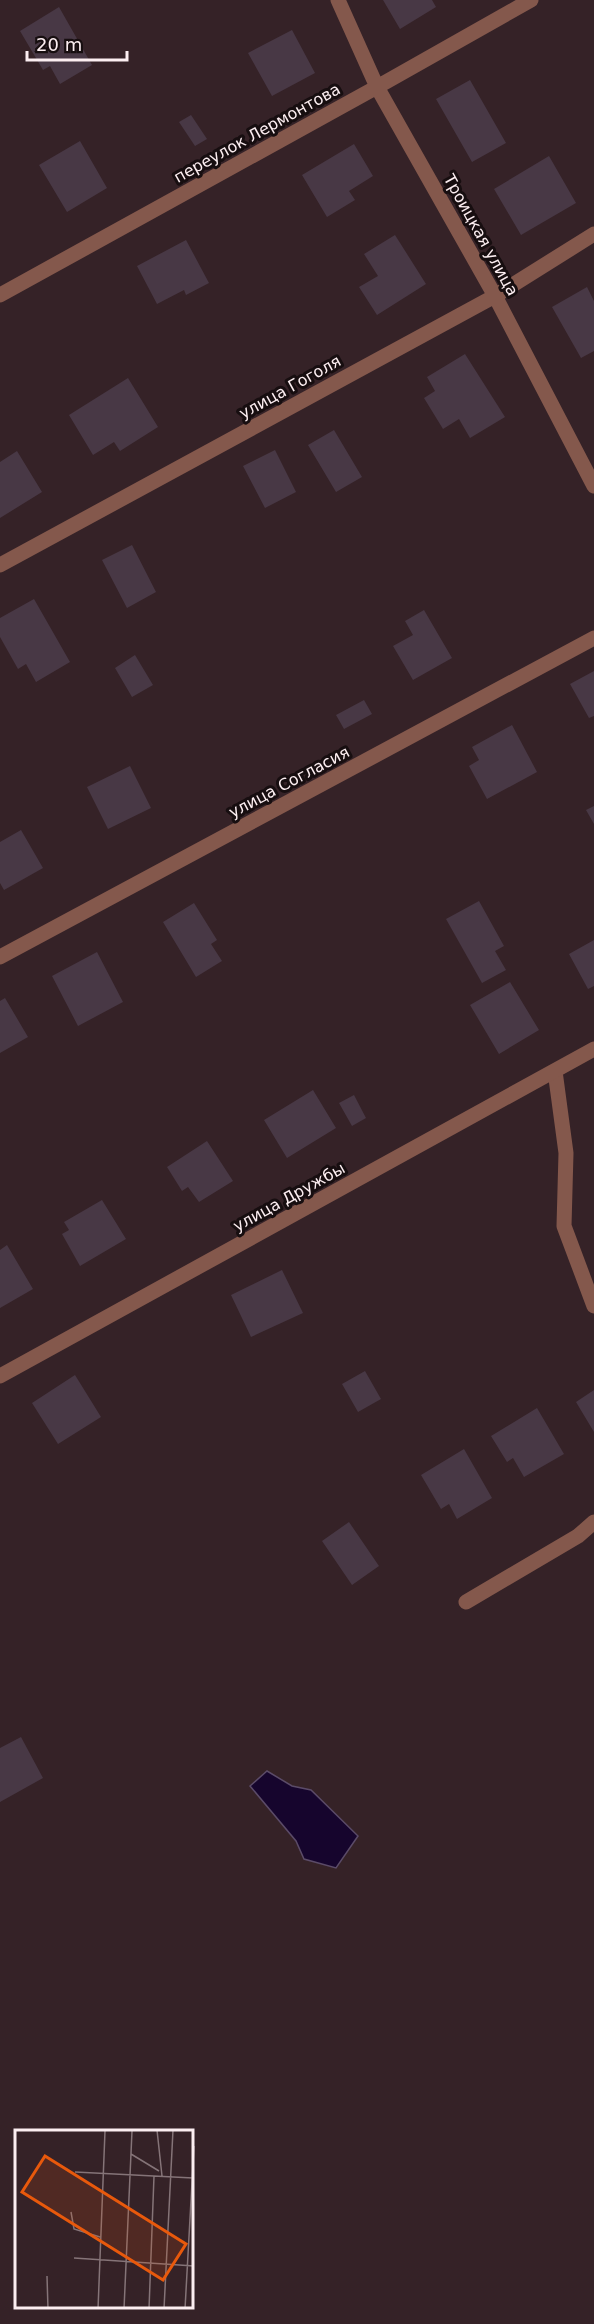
<svg xmlns="http://www.w3.org/2000/svg" width="594" height="2324" viewBox="0 0 594 2324" font-family="'DejaVu Sans',sans-serif">
<rect width="100%" height="100%" fill="#352227"/>
<path fill="#16052d" stroke="#5b4b68" stroke-width="1.5" d="M267,1771L292,1786L311,1790L358,1836L336,1868L304,1859L296,1841L250,1786Z"/>
<path fill="#483845" d="M383,0H432L436,7L400,29Z
M59,7L92,65L60,84L50,66L43,70L20,31Z
M292,30L315,73L272,96L248,53Z
M470,80L506,143L472,162L436,99Z
M191,115L207,139L195,146L179,122Z
M80,141L107,188L67,212L39,165Z
M354,144L373,176L349,191L355,200L327,217L302,175Z
M549,156L576,203L521,235L494,189Z
M395,235L426,284L377,315L359,287L378,276L364,254Z
M186,240L209,283L186,295L184,290L157,304L137,266Z
M587,287L594,301V351L581,358L552,307Z
M465,354L505,417L470,438L459,419L443,429L424,398L435,391L427,377Z
M128,378L158,427L120,451L114,442L93,455L69,415Z
M334,430L362,477L336,492L308,445Z
M275,450L296,492L265,508L243,466Z
M17,451L42,492L0,518V462Z
M132,545L156,592L127,608L102,560Z
M34,599L70,662L36,682L26,664L18,669L0,637V618Z
M424,610L452,658L413,680L393,646L413,635L405,621Z
M135,655L153,685L132,697L115,668Z
M594,671V716L589,718L570,684Z
M364,700L372,714L344,729L336,715Z
M512,725L537,772L487,799L469,766L479,760L472,747Z
M130,766L151,808L108,829L87,787Z
M594,806V824L586,810Z
M21,830L43,868L4,890L0,883V842Z
M479,901L504,946L495,951L506,970L482,983L446,919Z
M194,903L217,940L211,944L222,961L196,977L163,922Z
M594,940V986L588,989L569,954Z
M97,952L123,1002L78,1026L52,976Z
M510,982L539,1030L499,1054L470,1005Z
M5,998L28,1037L0,1053V1001Z
M313,1090L336,1128L287,1158L264,1120Z
M354,1095L366,1118L352,1126L339,1103Z
M207,1141L233,1181L199,1202L188,1187L182,1191L167,1167Z
M102,1200L126,1239L80,1266L62,1234L69,1230L64,1222Z
M7,1245L33,1289L0,1308V1250Z
M282,1270L303,1313L251,1337L231,1295Z
M365,1371L381,1399L358,1412L342,1384Z
M75,1375L101,1417L58,1444L32,1403Z
M594,1390V1432L576,1402Z
M537,1408L564,1454L524,1477L513,1458L507,1462L491,1436Z
M464,1449L492,1498L457,1519L449,1504L441,1509L421,1475Z
M349,1522L379,1566L352,1585L322,1541Z
M21,1737L43,1778L0,1802V1748Z"/>
<g fill="none" stroke-linecap="round" stroke-linejoin="round">
<path stroke="#84584c" stroke-width="15" d="M555,1071L566,1153L564,1226L594,1306
M466,1602L578,1536L594,1522"/>
<path stroke="#84584c" stroke-width="15" d="M338,0L377,87L495,296L594,486
M0,295L377,87L531,0
M0,565L495,296L594,234
M0,957L594,638
M0,1376L594,1049"/>
</g>
<g text-anchor="middle" dominant-baseline="central" stroke-width="6" stroke-linejoin="round" paint-order="stroke">
<g font-size="16" fill="#fceef1" stroke="#170e10">
<text transform="translate(257 133) rotate(-29)">переулок Лермонтова</text>
<text transform="translate(481 235) rotate(61)">Троицкая улица</text>
<text transform="translate(290 387) rotate(-29)">улица Гоголя</text>
<text transform="translate(289 782) rotate(-28)">улица Согласия</text>
<text transform="translate(289 1197) rotate(-29)">улица Дружбы</text>
</g>
</g>
<g transform="translate(15 2130)">
<rect width="178" height="178" fill="#352227"/>
<path fill="none" stroke="#857478" stroke-width="1.5" d="M142,0L147,46M116,24L144,41M60,42L178,48M56,82L59,99L85,107M59,128L179,136M32,146L33,179M83,179L90,1M109,179L117,1M134,179L139,46M149,179L158,0M170,179L179,16"/>
<path fill="#e8590c" fill-opacity="0.15" stroke="#e8590c" stroke-width="3" d="M30,26L171,114L148,150L7,62Z"/>
<rect width="178" height="178" fill="none" stroke="#fceef1" stroke-width="3"/>
</g>
<path d="M27 51v9h100v-9" fill="none" stroke="#fceef1" stroke-width="3"/>
<text x="36" y="51" font-size="18" fill="#fceef1" stroke="#170e10" stroke-width="4.5" paint-order="stroke">20 m</text>
</svg>
